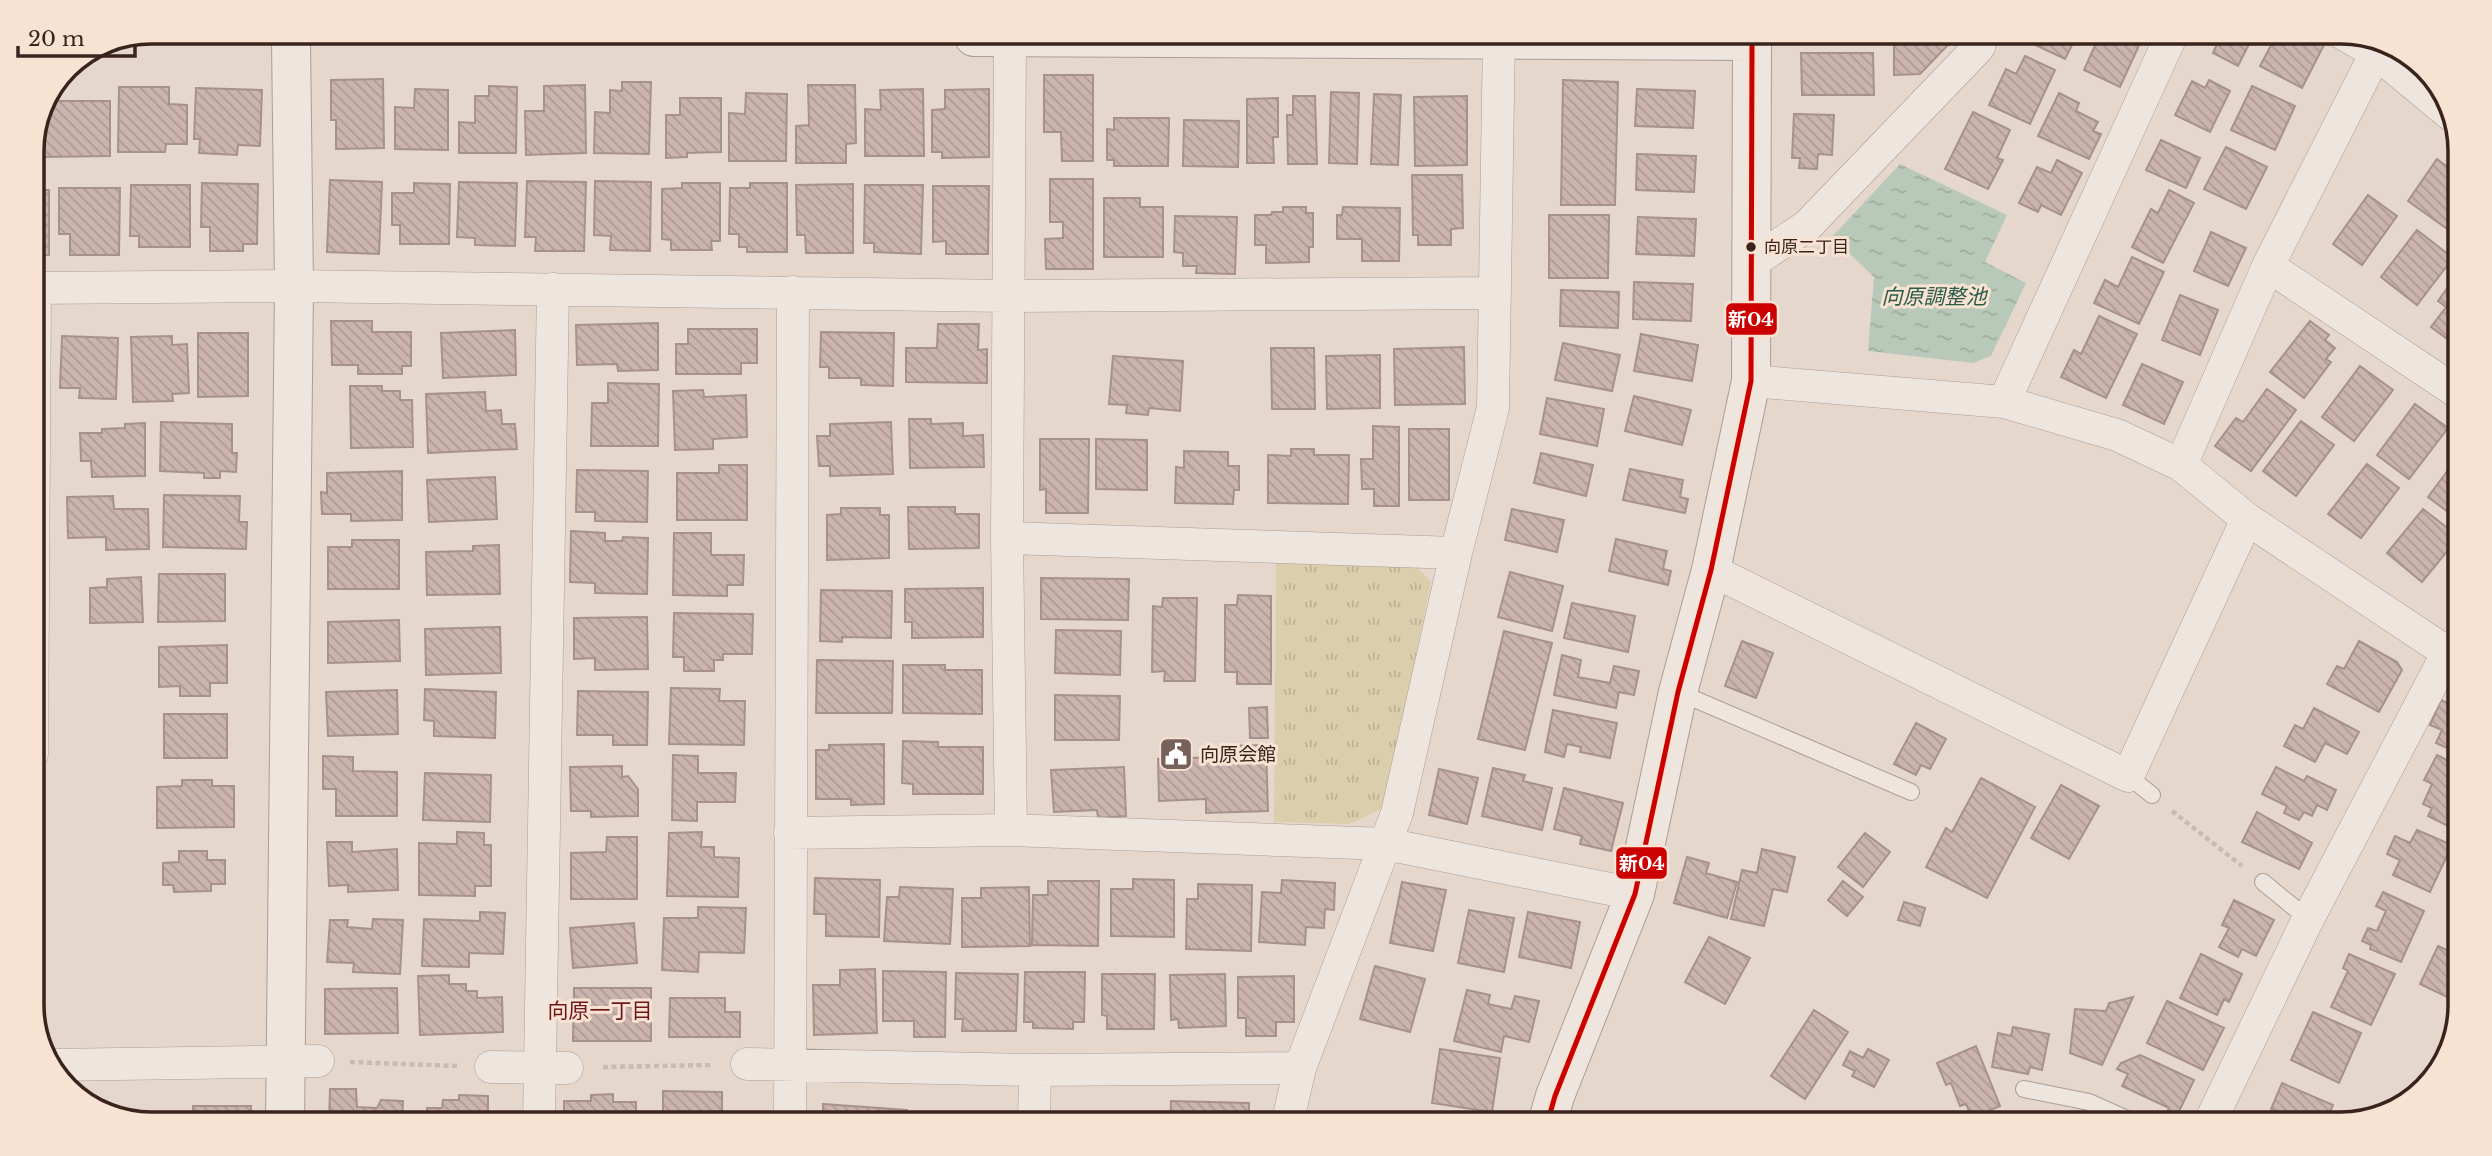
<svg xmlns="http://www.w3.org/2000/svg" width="2492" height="1156" viewBox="0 0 2492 1156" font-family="'Libre Baskerville','Noto Sans JP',serif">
<defs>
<pattern id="park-tufts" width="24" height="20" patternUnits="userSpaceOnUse" patternTransform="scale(1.75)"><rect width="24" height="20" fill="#dacead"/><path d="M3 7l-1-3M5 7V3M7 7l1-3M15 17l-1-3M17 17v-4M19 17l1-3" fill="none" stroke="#bcb194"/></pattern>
<pattern id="water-ripples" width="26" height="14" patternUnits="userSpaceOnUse" patternTransform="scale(1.75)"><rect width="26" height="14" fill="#b8c9ba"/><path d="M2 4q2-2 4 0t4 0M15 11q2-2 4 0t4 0" fill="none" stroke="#9fac9f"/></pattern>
<pattern id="building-back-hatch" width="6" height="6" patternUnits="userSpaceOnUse" patternTransform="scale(1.75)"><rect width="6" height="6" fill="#cab4ad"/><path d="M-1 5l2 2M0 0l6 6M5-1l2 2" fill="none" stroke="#ae9a94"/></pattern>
</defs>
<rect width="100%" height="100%" fill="#e6d7cc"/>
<path fill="url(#park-tufts)" d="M1276,563L1416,566L1431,582L1384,808L1349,824L1274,822Z"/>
<path fill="url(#water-ripples)" d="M1900,164L2007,215L1985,262L2026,283L1991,356L1973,363L1868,351L1874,277L1832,237Z"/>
<path fill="url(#building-back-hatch)" stroke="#a6928b" stroke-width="2" d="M2101,32H2128L2142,39L2120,87L2084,70Z
M2216,32H2255L2238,66L2213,53L2218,42L2212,40Z
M2278,32H2298L2324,45L2302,88L2260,66Z
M1909,33H1948L1949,44L1920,74L1894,75V40L1909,39Z
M2028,33H2078L2065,59L2025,40Z
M1801,53H1873L1874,95H1802Z
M2025,56L2055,70L2030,124L1989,105L2006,69L2016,74Z
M1044,75H1093V161H1062L1061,132H1044Z
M383,79L384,148L336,149V120H331V80Z
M1563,80L1618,82L1615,205H1561Z
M2209,80L2230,91L2210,132L2175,115L2192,81L2205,88Z
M622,82H651L649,154L594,153L595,112L610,113V90L622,91Z
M585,85L586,153L526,155L525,111H544V86Z
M808,85H855L856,143L846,144V163H796V126L809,125Z
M489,86L517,87L516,153H459V122L475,123V96H489Z
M2252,86L2295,106L2275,150L2231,130Z
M119,87H169V104L187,105V144H166L165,152H118Z
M196,88L262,90L260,146L238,145L237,155L199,153L200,139H194Z
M415,89L448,90V150L395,149V107L414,108Z
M923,89L924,156H865V109L881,110L880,90Z
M989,89V157L942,158V152H932V110L945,109V90Z
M1637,89L1695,91L1693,128L1635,126Z
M1331,92L1359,93L1357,164L1329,163Z
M746,93L787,94L786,161H729V113L745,114Z
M2059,93L2079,103L2076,111L2098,122L2093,131L2101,134L2089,159L2038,136Z
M1374,94L1401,95L1398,165L1371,164Z
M1293,96H1315L1317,164H1288L1287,115H1293Z
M1467,96V165L1415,166L1414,97Z
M680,98H721V152L687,153V157L666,158V115H680Z
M1278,98V137H1273L1274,163H1247V99Z
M51,101H110V156L43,157V119Z
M1973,112L2010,130L1997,158L2003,160L1988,189L1945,169Z
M1794,114L1834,115L1832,155L1818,154L1817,169L1799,168L1800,158H1792Z
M1114,118H1169L1168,166H1114V160H1107V129L1114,130Z
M1184,120L1239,121L1238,167L1183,166Z
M2161,140L2200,158L2186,188L2146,170Z
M2226,147L2267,167L2246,209L2204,189Z
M1637,154L1696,156L1694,192L1636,190Z
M2437,159L2460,176L2456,189L2460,192V238L2408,201Z
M2057,160L2082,173L2061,215L2041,205L2038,212L2019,203L2037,167L2051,173Z
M1412,175H1462L1463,228L1451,229V245H1418V235H1413Z
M1050,179H1093V269H1046L1045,239L1063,238V222H1050Z
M330,180L382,182L379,254L327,252Z
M527,181L586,182L584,251H535L536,237H525Z
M595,181L651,182L650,251L610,250L611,236L594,235Z
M459,182L517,183L515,246L475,245V238L457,237Z
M202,183L258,184L257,244H243V251H210V227H201Z
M414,183L450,184L449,244H400V225H392V193H414Z
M682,183H720V241H711L712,250H671V240L662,239V189L682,188Z
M750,183H787V252H747V247H739V234H729L730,188H750Z
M853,184V253H806L805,235H797L796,185Z
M131,185H190V247H139V236H130Z
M865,185H923L921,254L874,252V243H864Z
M933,186H989L988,254H946V241L933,242Z
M59,188H120L119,255H70V234H59Z
M32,190H49V255H32Z
M2169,190L2194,203L2163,263L2132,247L2151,209L2158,213Z
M2368,195L2397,216L2362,265L2333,244Z
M1104,198H1140V207H1163V257H1104Z
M1283,207H1306V213H1313V247H1309V262L1266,263V245H1255V215H1271L1272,212H1283Z
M1343,207L1400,208L1399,261H1362V239H1337V215H1342Z
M1549,215H1609L1608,278H1549Z
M1175,216L1237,217L1235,274L1196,273L1197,266H1183V253L1174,252Z
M1638,217L1696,219L1694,256L1636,254Z
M2417,230L2453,258L2417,305L2381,277Z
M2211,232L2246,248L2228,286L2194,271Z
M2132,257L2164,272L2139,324L2094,303L2105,280L2118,287Z
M2460,270V335L2454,344L2431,327L2446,307L2438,301Z
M1634,282L1693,284L1691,321L1633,319Z
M1561,290L1619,292L1618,328L1560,326Z
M2180,295L2218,310L2200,355L2162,340Z
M2099,316L2137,334L2106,398L2061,377L2074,350L2081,354Z
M331,321H372V332H411V366H402V374H358V365H332Z
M2310,321L2329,335L2325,340L2335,348L2326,359L2331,362L2304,398L2270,372Z
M658,323V370L618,371L617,364L577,365L576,325Z
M938,324H979L978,350L987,349V383L906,382V348H937Z
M688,329H757V363H741V374H676V344H688Z
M515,330L516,375L443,378L441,333Z
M821,332L894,333L893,386L861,385V378H829V367H820Z
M198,333H248V396L198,397Z
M1641,334L1698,345L1692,381L1634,371Z
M62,336L118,338L116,399L79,398L80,388H60Z
M172,336V345L187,344L189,393L172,394L173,401L133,402L131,337Z
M1563,343L1620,355L1612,391L1555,380Z
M1464,347L1465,404L1395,405L1394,349Z
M1271,348H1314L1315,409H1272Z
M1380,355V408L1327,409L1326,356Z
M1113,356L1183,361L1180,411L1149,408L1148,415L1126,413L1127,405L1109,404Z
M2142,364L2183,382L2164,424L2123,405Z
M2360,366L2393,390L2354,441L2322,417Z
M608,383L659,384L658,446H591L592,403H608Z
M350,386H382V391H400V400H412L413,447L351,448Z
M2267,389L2296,410L2251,471L2215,446L2236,418L2243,422Z
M703,390L704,397L746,395L747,437L713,439V449L675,450L673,391Z
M485,392L486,411L501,410L502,424H515L517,449L428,453L426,394Z
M1634,396L1691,410L1682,445L1625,431Z
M1547,398L1604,409L1597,446L1540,434Z
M2415,404L2448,428L2409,479L2377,455Z
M909,419H931V424L963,423V436L983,435L984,467L910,468Z
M2301,421L2334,445L2296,496L2263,471Z
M161,422L232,424V453H237L236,472L220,471V478H204V473L160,471Z
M891,422L893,474L830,476V466H819L817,436H830V424Z
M145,423V476L92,477L91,461H81L80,433H102V429L125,428V424Z
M1373,426L1399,427V506H1374V489H1362L1361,459H1373Z
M1409,429H1449V500H1409Z
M1040,439H1089L1088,513H1046V489L1040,490Z
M1096,439L1147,440V490L1096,489Z
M1291,449H1314V455H1349L1348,504L1268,503V455L1291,456Z
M1184,451L1228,452V466H1239V490H1234L1233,504L1175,503L1176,467L1184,468Z
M1541,453L1593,465L1586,496L1534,483Z
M2460,454V521L2428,497Z
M2367,464L2399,488L2361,538L2328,514Z
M719,465H747V520H677V473H719Z
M1630,469L1683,480L1680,497L1688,499L1685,513L1623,500Z
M577,470L648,471L647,522L595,521V512H576Z
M402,471V520L351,521V514H322L321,492L327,493V473Z
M495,477L497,519L429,522L427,480Z
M164,495L240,496L239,522H247L246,549L163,547Z
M113,496L114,509H148L149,549L106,550V537L68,538L67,497Z
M908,507H955V514H979V548L909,549Z
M841,508H880V515H889V558L827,560V515L841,514Z
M1512,509L1564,520L1557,552L1505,540Z
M2423,509L2459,537L2422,582L2387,553Z
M571,531L605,533V541H622L623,537L648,538L647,594L595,593V583L570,582Z
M674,533H711V555H744L743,585H727V596L673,595Z
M1616,539L1667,551L1663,569L1671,571L1668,585L1609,571Z
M352,540H399V589H328V547H352Z
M499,545L500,594L427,595L426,552L473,551V546Z
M1510,572L1563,586L1552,631L1498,617Z
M159,574H225V621L158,622Z
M141,577L143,622L90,623V588L107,587V579Z
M1041,578L1129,579L1128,620L1041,619Z
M983,588V637L912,638V622H905V589Z
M821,590L892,591L891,638L842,637V642L820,641Z
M1238,595L1271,596V684H1237V672H1225V605H1237Z
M1163,598H1197L1195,681H1164L1165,671L1152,672L1153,606L1162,607Z
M1572,603L1635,616L1628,652L1564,638Z
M674,613L753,614L752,654H723V660H714V671H684V657H673Z
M647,617L648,669L595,670V658L574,659V618Z
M399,620L400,661L328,663V622Z
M500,627L501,673L426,675L425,629Z
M1056,630L1121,631L1120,675L1055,673Z
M1504,631L1552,643L1525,750L1478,739Z
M1742,641L1773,653L1756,698L1725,686Z
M2359,641L2397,662L2402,670L2379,712L2327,684L2337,666L2344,669Z
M227,645V683H210V696H180V686L159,687V647Z
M1562,655L1581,660L1578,677L1610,683L1614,666L1639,671L1634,695L1619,692L1616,708L1554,695Z
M817,660L893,661L892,713H816Z
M903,665H945V670H982V714L903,713Z
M671,688L720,689L719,701H745L744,745L669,744Z
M425,689L496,692L495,738L434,736V721L424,720Z
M397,690L398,734L328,736L326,692Z
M578,691L648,692L647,745H613V735H577Z
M1055,695L1120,696L1119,740H1055Z
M2441,700L2460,709V754L2436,743L2442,730L2430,725Z
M1267,707L1268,738H1250L1249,708Z
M2314,708L2359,732L2347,754L2325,743L2315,762L2284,746L2295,725L2303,729Z
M1553,710L1617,723L1610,758L1580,752L1581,747L1567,744L1564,757L1545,752Z
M164,714H227V758H164Z
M1916,723L1946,739L1930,769L1921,765L1916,775L1894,764Z
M903,741L938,742V747H983V794H913V784L902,783Z
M884,744V804L851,805V799H816V750H829V745Z
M1266,745L1268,811L1206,813V799L1159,801L1158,759L1218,757V746Z
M673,755L698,756V773H736L735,802H697V821L672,820Z
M2437,755L2460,767V832L2428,816L2432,808L2423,804L2432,784L2424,780Z
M323,756L353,757V771L397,772V816H336V789H323Z
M622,766V777L628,776L638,789V816L591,817V811H571L570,767Z
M1124,767L1126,816L1098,818L1097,810L1054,812L1051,770Z
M2276,767L2304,781L2307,776L2336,790L2327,810L2317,805L2312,816L2304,812L2299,820L2284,813L2287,806L2262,794Z
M1493,768L1525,775L1523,781L1552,788L1542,830L1482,816Z
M1439,769L1478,778L1467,824L1429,815Z
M425,773L491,775L490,822L423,820Z
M1981,778L2035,807L1987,898L1926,867L1946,828L1952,832Z
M182,780H212V786H234V827L157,828V787L182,786Z
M2061,785L2099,806L2069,859L2031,838Z
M1564,788L1623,803L1611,851L1580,844L1582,836L1554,829Z
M2257,812L2312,843L2299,869L2242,842Z
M2417,830L2452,845L2430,892L2393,875L2400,860L2387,854L2395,836L2410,843Z
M457,832L484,833V845H491V886H475V896L419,895V843L457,844Z
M702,832L701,847H714V857L739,858L738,897L667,896L669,833Z
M1865,833L1890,852L1863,887L1838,867Z
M607,837H637V899H571V853L606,852Z
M327,842H352V852L397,849L398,890L348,892V885L329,886Z
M1762,849L1795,857L1787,892L1773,889L1764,926L1731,919L1742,870L1757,873Z
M179,851H207V860H225V884H211V891L174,892L173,885H163V863L179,862Z
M1687,857L1709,863L1706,873L1737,882L1727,918L1674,903Z
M815,878L880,880L879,937L826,936V914H814Z
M1133,879L1174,880V937L1111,936V889H1133Z
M1282,880L1335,883L1334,910L1325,909L1324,928L1306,927L1305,945L1259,942L1262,892L1281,893Z
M1048,881H1099L1098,946L1032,945L1033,895H1048Z
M1843,881L1863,897L1847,916L1828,900Z
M1402,882L1446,890L1433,951L1390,943Z
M1198,884L1252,885L1251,951L1186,949L1187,899H1198Z
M900,887L953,889L950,944L884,941L887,897H899Z
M1029,887L1030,946L962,947V898H981V888Z
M2383,892L2424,911L2401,962L2370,949L2371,945L2362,941L2368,928L2377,931L2386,911L2376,906Z
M2234,900L2274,920L2256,956L2242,949L2238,957L2219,947L2229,928L2222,925Z
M1904,902L1925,908L1920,926L1898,920Z
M698,907L746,908L744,953L699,952L698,972L662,970L664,918H698Z
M1469,910L1514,918L1504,972L1458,963Z
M480,912L505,913L503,954L469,953V967L422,966L424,919L480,921Z
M1528,912L1580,922L1571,968L1519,957Z
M373,919L403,920L400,974L353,972L354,963L327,962L330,920H348L347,927L372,929Z
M634,923L637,963L573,968L570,928Z
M1709,937L1750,958L1725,1004L1685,982Z
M2438,946L2460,956V995L2451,990L2447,997L2420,984Z
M2201,954L2242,974L2229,1002L2224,999L2217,1015L2180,998Z
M2349,954L2395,974L2371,1025L2331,1007L2348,971L2343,968Z
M1375,966L1425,979L1410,1032L1360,1019Z
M875,969L877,1033L814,1035L813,985H840V970Z
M883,971L946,972L945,1037H914V1021H883Z
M1025,972H1085L1084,1022H1073V1029L1033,1028V1022H1024Z
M956,973L1018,974L1016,1031H962L963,1019H955Z
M1102,974H1155L1154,1029H1107V1016L1102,1015Z
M1225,974L1226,1026L1179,1028L1178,1019L1171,1020L1170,975Z
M449,975V984H466V991H477V998L502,997L503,1032L420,1035L418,976Z
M1294,976V1022H1276V1036H1246V1018H1238V977Z
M397,988L398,1033L325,1034V989Z
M574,988H651V1041H573Z
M1467,990L1490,995L1488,1004L1511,1009L1515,996L1539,1001L1529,1042L1504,1036L1501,1052L1454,1041Z
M2133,997L2102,1065L2070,1053L2075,1009L2106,1011L2109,1003Z
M670,998H725V1012H740V1037H669Z
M2167,1001L2224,1028L2203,1070L2147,1043Z
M1814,1010L1848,1032L1805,1099L1771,1076Z
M2313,1012L2361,1033L2339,1083L2291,1060Z
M2013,1027L2049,1034L2042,1070L2030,1067L2028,1074L1992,1067L1998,1033L2011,1036Z
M1976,1046L2000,1106L1972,1118L1966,1104L1960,1106L1951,1083L1946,1085L1937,1063Z
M1440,1049L1500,1058L1492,1112L1432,1103Z
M1868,1049L1889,1060L1874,1087L1852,1076L1855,1071L1843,1065L1850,1051L1863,1058Z
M2140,1055L2194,1080L2175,1120L2165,1115L2169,1108L2122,1086L2128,1074L2117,1069L2121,1063Z
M2282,1083L2333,1105L2324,1124H2272L2278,1111L2271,1109Z
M330,1089H356L357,1107L377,1108L381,1100L403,1101L402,1124H329Z
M663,1091L722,1092V1118H716V1124H663Z
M613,1094V1102H636V1124H564V1101H591V1095Z
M459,1095L488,1096V1124H427V1108H442L443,1100H459Z
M1171,1101L1249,1103V1124H1170Z
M823,1104L907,1110L906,1124H823Z
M112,1105L113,1116L118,1118L105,1115L93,1106Z
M193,1106H251V1124H193Z
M939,1114L1006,1116L1005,1124H938Z"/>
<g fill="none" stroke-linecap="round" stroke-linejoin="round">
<g stroke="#ab9d95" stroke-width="18">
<path id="service" d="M1678,692L1911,792
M2128,776L2152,795
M2263,882L2308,919
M2024,1089L2089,1102L2138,1124"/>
</g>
<g stroke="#ab9d95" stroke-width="33">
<path id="minor" d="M2340,32L2376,53L2451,115
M1010,37L1007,538L1011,830
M1753,262L1807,226L1979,47L1982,33
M2268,266L2460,394
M32,288L294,286L1007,296L1495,293
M1751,381L2004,402L2117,435L2181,465L2247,519L2460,661
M2004,402L2173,32
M2181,465L2268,266L2376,53
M1007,538L1456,553
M1711,570L2128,776L2247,519
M32,754L35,288
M790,833L1011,830L1386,844L1635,894
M747,1064L1035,1070L1300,1068
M50,1065L318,1061
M491,1067L567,1068
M539,1124L553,289
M790,1124L793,292
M1034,1124L1035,1070
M1287,1124L1300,1068L1397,813L1456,553L1493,408L1499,35
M2209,1124L2308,919L2447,654"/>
</g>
<g stroke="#ab9d95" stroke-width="40">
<path id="tertiary" d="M974,37L1752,41
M285,1124L294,286L291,40
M1547,1124L1555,1096L1635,894L1678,692L1711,570L1751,381L1752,34"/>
</g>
<path stroke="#c6bbb5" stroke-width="4.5" stroke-dasharray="5 3.5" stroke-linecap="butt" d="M2172,811L2242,866
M350,1062L457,1066
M603,1067L713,1065"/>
<use href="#service" stroke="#ede5de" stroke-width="16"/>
<use href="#minor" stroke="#ede5de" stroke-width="32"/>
<use href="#tertiary" stroke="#ede5de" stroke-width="38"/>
<g stroke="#f8e2d1" stroke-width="10">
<path id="bus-1" d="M974,37L1752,41
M1547,1124L1555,1096L1635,894L1678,692L1711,570L1751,381L1752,41"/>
</g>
<use href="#bus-1" stroke="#c00" stroke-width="5"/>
</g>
<defs>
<g id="civic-square" transform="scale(1.75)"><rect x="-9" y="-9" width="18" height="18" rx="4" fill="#76625a" stroke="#f8e2d1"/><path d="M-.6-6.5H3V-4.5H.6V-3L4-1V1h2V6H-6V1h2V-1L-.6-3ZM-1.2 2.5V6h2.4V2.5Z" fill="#fff"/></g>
</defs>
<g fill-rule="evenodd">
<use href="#civic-square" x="1176" y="754"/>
</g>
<circle fill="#3a231c" stroke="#f8e2d1" stroke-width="2.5" cx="1751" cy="247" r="6"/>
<g text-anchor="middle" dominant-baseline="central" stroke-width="6" stroke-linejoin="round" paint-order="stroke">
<g font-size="17" fill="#3a231c" stroke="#f8e2d1" text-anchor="start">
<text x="1764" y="247">向原二丁目</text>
</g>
<g font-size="19" fill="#3a231c" stroke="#f8e2d1" text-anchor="start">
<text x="1200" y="754">向原会館</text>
</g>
<g font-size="21" font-style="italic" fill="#2a5b4b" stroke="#f8e2d1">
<text x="1934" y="297">向原調整池</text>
</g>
<g font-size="21" fill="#6a181d" stroke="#f8e2d1">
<text x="600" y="1011">向原一丁目</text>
</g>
</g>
<path d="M0 0H2492V1156H0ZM151 44H2341A107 107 0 0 1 2448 151V1005A107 107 0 0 1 2341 1112H151A107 107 0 0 1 44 1005V151A107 107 0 0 1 151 44Z" fill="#f8e2d1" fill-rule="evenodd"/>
<path fill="none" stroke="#3a231c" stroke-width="3.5" d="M151 44H2341A107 107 0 0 1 2448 151V1005A107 107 0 0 1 2341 1112H151A107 107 0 0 1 44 1005V151A107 107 0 0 1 151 44Z"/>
<g stroke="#f8e2d1" stroke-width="2.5">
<rect x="1725" y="302" width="53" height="34" rx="7" fill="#c00"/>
<rect x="1615" y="846" width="53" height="34" rx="7" fill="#c00"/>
</g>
<g font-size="19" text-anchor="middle" font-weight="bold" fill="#fff">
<text x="1751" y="326">新04</text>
<text x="1642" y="870">新04</text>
</g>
<path d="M18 46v10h117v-10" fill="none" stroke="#3a231c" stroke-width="3.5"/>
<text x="28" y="46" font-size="21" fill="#3a231c" stroke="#f8e2d1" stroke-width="5" paint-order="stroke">20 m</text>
</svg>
